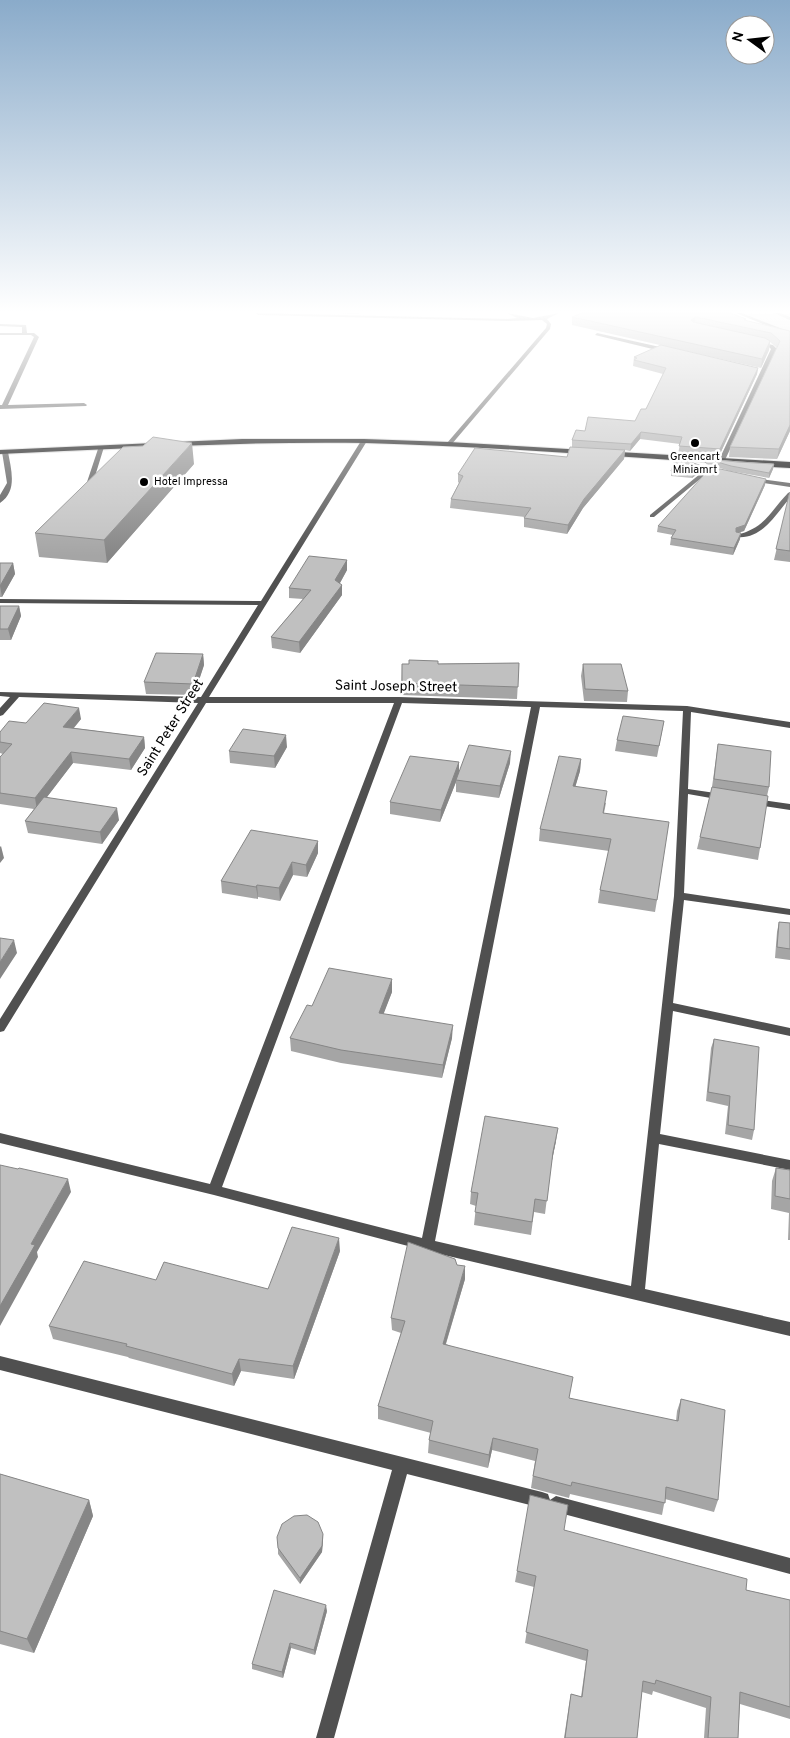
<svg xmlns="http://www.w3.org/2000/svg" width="790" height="1738" viewBox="0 0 790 1738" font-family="Overpass,sans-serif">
<rect width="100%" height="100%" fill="#fff"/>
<path fill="#d7d7d7" d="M743,313H790V330H784Z"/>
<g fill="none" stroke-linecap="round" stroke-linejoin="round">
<g stroke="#dbdbdb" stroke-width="2">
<path id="trunk" d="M242,439H364L449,442L790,462V468C649,459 507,447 365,443C244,441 122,449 0,454V450Z"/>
</g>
<path fill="#505050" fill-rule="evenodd" d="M774,313H780L790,317V320Z
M0,324L26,325L27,333H34L39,337L8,405L84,403L87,405L86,406L0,409V405H2L34,337L31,335H0V333H22V327L0,326Z
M99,446L104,447L92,486L87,491H83L82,490L86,485Z
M5,450L8,452C11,469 18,491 0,503V495L7,483L2,452Z
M706,469L711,470L654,517H650V515Z"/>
<path fill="#505050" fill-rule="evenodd" d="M256,313L508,319L517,318L507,313L533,318L559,313L547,319L551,324L550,329L451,445H447V443L546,328L547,324L542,320L508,321L258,315Z
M736,313H742L790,332V335Z
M597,333L669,349L672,351L669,353L595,335Z
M758,342L773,345L777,349L725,460L720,461L719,460L771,349L769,347L756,344Z
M364,439L367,441L209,697H399L687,706L790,722V728L691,712L688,789L722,794L727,797L722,800L688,794L684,893L790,909V915L684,900L673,1003L790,1028V1036L673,1011L660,1134L790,1160V1170L659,1144L645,1289L790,1322V1336L427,1251L214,1195L0,1143V1133L210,1184L394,703H206L4,1031L0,1032V1019L198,703L19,697L3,715L0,716V708L10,697L0,696V692L201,697L258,605L0,603V599L261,601L361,441ZM402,703L531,707L422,1238L222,1187ZM540,707L683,711L674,896L631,1286L435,1241Z
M689,462L723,473L724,474L721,476L687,465L686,464Z
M752,478L790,483V487L750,481V479Z
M790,492V498C775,515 762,540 736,537V535C764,529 769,513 788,493Z
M754,799L790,804V810L751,804L749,802Z
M0,1356L542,1492L548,1494L550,1500L556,1496L790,1558V1574L556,1512L550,1510L548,1504L542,1508L407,1474L334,1738H316L392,1470L0,1370Z"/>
<use href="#trunk" fill="#000" fill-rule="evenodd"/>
</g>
<path fill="#a5a5a5" d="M329,313H359V314Z
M730,313L746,321L790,331V431L777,459L729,457L730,447L777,348L770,342L769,350L761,368L572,325V317Z
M634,357L758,368L757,374L719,456L678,454L680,444L640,439L630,451L625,450L624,459L583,508L567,534L524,527V518L525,517L450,508L451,499L459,483L458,482V474L567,457L572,447V440L585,431L635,421L646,409L663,374L633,366Z
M707,459L774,464L773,469L769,478L730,471L706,464Z
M194,464L107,563L39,557L35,533Z
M702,466L701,471L692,478L671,476V471Z
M765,485L744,531L739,532L740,539L733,555L670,545L671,538L673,535L657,532L658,526Z
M790,493V562L774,560Z
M347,560V570L340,583L342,595L300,653L272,648L271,637L303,599L289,598V588Z
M0,563H13L15,574L2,597H0Z
M0,606H19L21,616L11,640H0Z
M203,654L204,665L194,695L146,694L144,682Z
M519,663L517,699L401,695L402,664Z
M583,664L628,691L627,702L584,701L581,676Z
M81,719L74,728L144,737L145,748L131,770L73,763L47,797L119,820L102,844L28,833L25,821L34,809L0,804V757L3,754L0,753V732L26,723Z
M664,721L657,757L615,751L617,740Z
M718,744L769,787L767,796L760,848L758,860L697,849L712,787Z
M287,747L275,768L230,763L229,751Z
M581,759L580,771L575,787L606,803L604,813L657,900L655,912L598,903L600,890L609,851L539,841L540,829Z
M459,762V772L510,763L499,798L456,792V782L440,822L390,814V802Z
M318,841V853L307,877L293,875L280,901L258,897V899L222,893L221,881Z
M779,922L790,923V960L775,958L777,932Z
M392,992L383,1014L452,1038L442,1078L341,1063L291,1051L290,1038L312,1006Z
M714,1039L754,1130L752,1140L725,1134L728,1106L706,1101L711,1048Z
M556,1141L551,1165L545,1214L534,1212L531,1235L474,1225L476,1206L470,1204L471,1192Z
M776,1168L790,1170V1240H788L789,1213L771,1209L772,1181Z
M340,1251L294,1379L241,1371L234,1386L129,1358L128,1357L53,1339L49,1326L156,1280L268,1289Z
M457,1265L465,1279L446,1344L569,1398L676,1421L677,1411L681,1399L718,1500L714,1512L665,1499L662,1515L570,1494L569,1498L531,1488L535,1461L492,1450L488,1468L428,1453L429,1440L431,1433L378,1419V1406L401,1333L392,1330L391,1318Z
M0,1474L89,1500L93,1516L34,1653L0,1644Z
M564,1530L746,1590L790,1600V1719L740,1704L738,1738H704L706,1708L653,1691L652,1695L642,1692L637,1738H564L569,1705L571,1694L581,1697L586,1661L525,1643L534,1587L515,1582L517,1571Z
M323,1540L322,1552L300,1584L278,1554V1548Z
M327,1611L315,1655L291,1648L283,1678L252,1669V1664Z"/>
<path fill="#868686" d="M696,317L694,325L691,320Z
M770,341L769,350L761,368L762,359Z
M758,368L757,374L719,456L720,449Z
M790,425V431L777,459L779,449Z
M641,432L640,439L630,451L631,444Z
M192,443L194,464L107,563L104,540Z
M625,450L624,459L583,508L567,534L568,525L584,499Z
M774,464L773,469L769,478V473Z
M702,466L701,471L692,478L693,473Z
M766,479L765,485L744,531L734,534L736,528Z
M741,533L740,539L733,555L734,548Z
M347,560V570L336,590L335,580Z
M13,563L15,574L2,597L0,586Z
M342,585V595L300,653L299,642Z
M19,606L21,616L11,640L8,629Z
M203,654L204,665L194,695L193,684Z
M79,708L81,719L65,738L63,727Z
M286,735L287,747L275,768L274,756Z
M144,737L145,748L131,770L129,759Z
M511,751L510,763L499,798L500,786Z
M71,752L73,763L37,810L35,798Z
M581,759L580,771L572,798L573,786Z
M459,762V774L456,780V782L440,822L441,810Z
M117,808L119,820L102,844L100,832Z
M318,841V853L307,877L306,865Z
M1,846L4,858L0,863V847Z
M292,862L293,875L280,901L279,888Z
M257,885L258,897V899L256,887Z
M14,940L17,953L0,979V962Z
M392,979V992L379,1026V1013Z
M453,1025L452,1038L442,1078L443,1065Z
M558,1128L556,1141L551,1165L553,1152Z
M68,1179L71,1192L37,1252L38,1257L0,1326V1306L31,1244Z
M339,1238L340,1251L294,1379L293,1366Z
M465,1266V1279L442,1356L443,1344Z
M239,1359L241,1371L234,1386L232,1374Z
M493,1438L492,1450L488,1468L489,1455Z
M89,1500L93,1516L34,1653L27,1639Z
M323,1534V1540L322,1552L300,1584V1578Z
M326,1605L327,1611L315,1655L314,1650Z
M290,1643L291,1648L283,1678L282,1672Z"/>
<path fill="#c0c0c0" stroke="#868686" d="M582,313H730L746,319L744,320L790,331V425L779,449L730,447L780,341L771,333L696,317L691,320L693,322L765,338L770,341L762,359L572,317Z
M661,345L758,368L720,449L679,446L682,437L641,432L631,444L572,440L576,430L585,431L588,417L635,421L641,409H646L666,368L634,360L637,358L634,357Z
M153,437L192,443L104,540L35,533L123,447L143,446Z
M570,447L625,450L584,499L568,525L524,518L531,508L451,499L463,476L458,474L475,448L567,457Z
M676,457L702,466L693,473L671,471Z
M707,459L738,462L774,464L769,473L731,466Z
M711,467L766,479L745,525L736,528V532L741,533L734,548L671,538L676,530L658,526Z
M790,493V551L776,549L789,495Z
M309,556L347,560L335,580L342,585L299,642L271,637L311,590L289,588Z
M0,563H13L0,586Z
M0,606H19L8,629H0Z
M156,653L203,654L193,684L144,682Z
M409,660L438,661V664L519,663L518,687L402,683V664H409Z
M583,664H621L628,691L585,689Z
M44,703L79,708L63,727L144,737L129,759L71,752L35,798L0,793V757L12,744L0,742V732L9,721L26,723Z
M623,716L664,721L659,746L617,740Z
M243,729L286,735L274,756L229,751Z
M718,744L771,751L769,787L714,779Z
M469,745L511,751L500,786L456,780Z
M410,756L459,762L441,810L390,802Z
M559,756L581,759L573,786L607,791L603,813L669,822L657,900L600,890L611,839L540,829Z
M712,787L768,796L760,848L700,837Z
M44,797L117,808L100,832L25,821Z
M251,830L318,841L306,865L292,862L279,888L257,885L256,887L221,881Z
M779,922L790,923V949L777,947Z
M0,938L14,940L0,962Z
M329,968L392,979L379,1013L453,1025L443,1065L341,1050L290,1038L307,1005L312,1006Z
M714,1039L759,1047L754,1130L728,1125L730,1096L708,1092Z
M485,1116L558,1128L553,1152L547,1201L535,1199L532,1222L475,1212L478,1193L471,1192Z
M0,1165L18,1169L19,1168L68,1179L31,1244L35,1245L0,1306Z
M776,1168L790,1170V1199L775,1196Z
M292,1227L339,1238L293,1366L239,1359L232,1374L126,1346L127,1344L49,1326L84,1261L156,1280L164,1262L268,1289Z
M408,1242L455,1259L457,1265L465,1266L443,1344L573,1377L569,1398L678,1421L681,1399L725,1410L718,1500L666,1487L665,1503L572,1482L571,1486L533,1476L538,1449L493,1438L489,1455L429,1440L433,1421L378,1406L405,1321L391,1318Z
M0,1474L89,1500L27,1639L0,1631Z
M530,1495L568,1505L564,1530L747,1579L746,1590L790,1600V1707L740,1692L738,1738H708L711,1697L656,1680L655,1684L643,1681L637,1738H565L571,1694L582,1697L588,1650L526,1632L536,1576L517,1571Z
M307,1515L318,1522L323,1534L322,1546L300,1578L278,1548L277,1537L282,1524L294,1516Z
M274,1590L326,1605L314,1650L290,1643L282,1672L252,1664Z"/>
<linearGradient id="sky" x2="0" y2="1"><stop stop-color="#8aabca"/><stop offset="0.56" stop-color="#fff"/><stop offset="1" stop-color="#fff" stop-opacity="0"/></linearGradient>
<rect width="790" height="556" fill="url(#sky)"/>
<g fill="#000" stroke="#fff" stroke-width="2">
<circle cx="695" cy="443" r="5"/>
<circle cx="144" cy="482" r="5"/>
</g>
<g text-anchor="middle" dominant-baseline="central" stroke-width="5" stroke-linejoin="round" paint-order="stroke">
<g font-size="11" fill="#000" stroke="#fff">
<text x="695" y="457">Greencart<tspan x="695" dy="13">Miniamrt</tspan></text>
<text x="154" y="482" text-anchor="start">Hotel Impressa</text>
</g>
<g font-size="14" fill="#000" stroke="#fff">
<text transform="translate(396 687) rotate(1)">Saint Joseph Street</text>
<text transform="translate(171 728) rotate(-58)">Saint Peter Street</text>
</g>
</g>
<g transform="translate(750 40) rotate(285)"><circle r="24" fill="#ffffff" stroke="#999999"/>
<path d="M0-4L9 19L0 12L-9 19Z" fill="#000000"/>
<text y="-8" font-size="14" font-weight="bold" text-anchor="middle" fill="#000000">N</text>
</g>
</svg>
